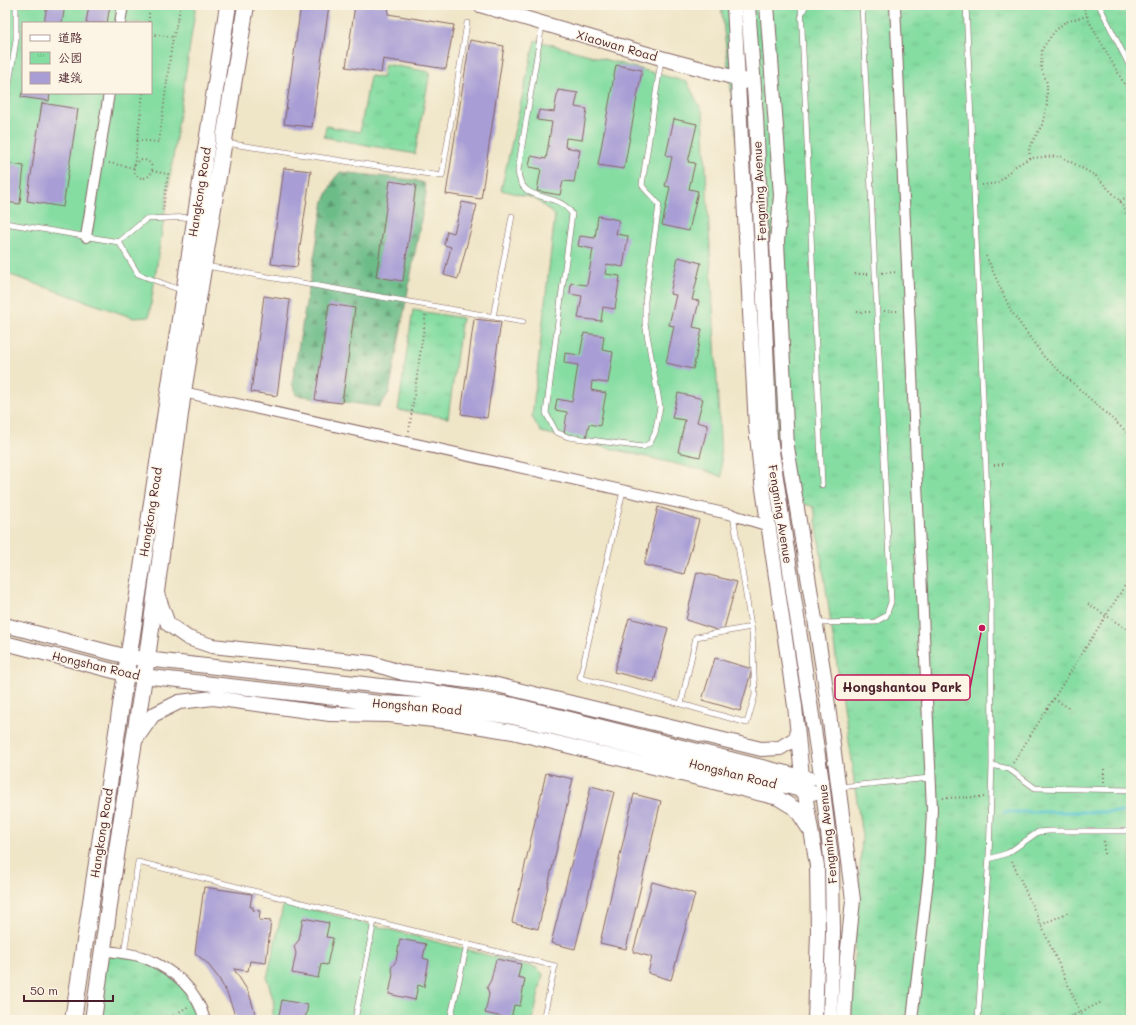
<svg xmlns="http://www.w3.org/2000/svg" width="1136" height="1025" viewBox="0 0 1136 1025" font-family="Mali,'LXGW WenKai TC',sans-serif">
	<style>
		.green { fill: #85dda2; stroke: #687e66; fill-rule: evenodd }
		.forest { fill: url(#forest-firs); stroke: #5b6e5a }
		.park { fill: url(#park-tufts); stroke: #687e66 }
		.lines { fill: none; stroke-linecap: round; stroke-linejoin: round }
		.stream { stroke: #59c6ce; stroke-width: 3.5 }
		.building { fill: #a89ed5 }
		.lane-casing { stroke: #846462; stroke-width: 6 }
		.street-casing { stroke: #846462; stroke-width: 12 }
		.secondary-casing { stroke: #846462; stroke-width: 16 }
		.primary-casing { stroke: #846462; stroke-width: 18 }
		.path { stroke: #846462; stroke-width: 2; stroke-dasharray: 1 3; stroke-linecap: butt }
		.lane { stroke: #fff; stroke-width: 5 }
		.street { stroke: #fff; stroke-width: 10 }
		.secondary { stroke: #fff; stroke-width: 14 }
		.primary { stroke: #fff; stroke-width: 16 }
		.labels { text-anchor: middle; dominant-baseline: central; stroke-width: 3; stroke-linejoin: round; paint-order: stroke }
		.street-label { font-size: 12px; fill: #4a1f2b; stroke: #fcf5e5 }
		.leader { fill: none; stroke: #c2185b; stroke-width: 1.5 }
		.callout-dot { fill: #c2185b; stroke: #fcf5e5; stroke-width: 1.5 }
		.callout { fill: #fcf5e5; stroke: #c2185b; stroke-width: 1.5 }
		.callout-label { font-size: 13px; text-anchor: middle; font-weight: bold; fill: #4a1f2b }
	</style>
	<defs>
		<pattern id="forest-firs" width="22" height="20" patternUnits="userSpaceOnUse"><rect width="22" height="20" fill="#6cbc88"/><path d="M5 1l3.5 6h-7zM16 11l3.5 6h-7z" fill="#5b986f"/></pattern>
		<pattern id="park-tufts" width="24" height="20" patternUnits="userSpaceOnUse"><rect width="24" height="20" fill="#85dda2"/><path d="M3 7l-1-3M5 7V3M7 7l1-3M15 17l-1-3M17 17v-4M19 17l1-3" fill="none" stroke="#74bd8c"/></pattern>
	</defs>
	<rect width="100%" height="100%" fill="#fcf5e5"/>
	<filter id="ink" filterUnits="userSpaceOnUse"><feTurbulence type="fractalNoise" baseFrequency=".025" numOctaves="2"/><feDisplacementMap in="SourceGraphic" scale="8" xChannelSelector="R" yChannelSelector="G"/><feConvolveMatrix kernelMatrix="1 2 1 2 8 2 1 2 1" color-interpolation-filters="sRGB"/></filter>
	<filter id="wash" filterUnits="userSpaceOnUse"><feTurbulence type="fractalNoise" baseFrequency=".012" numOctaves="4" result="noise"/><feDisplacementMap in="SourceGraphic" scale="16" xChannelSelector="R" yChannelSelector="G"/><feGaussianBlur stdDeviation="0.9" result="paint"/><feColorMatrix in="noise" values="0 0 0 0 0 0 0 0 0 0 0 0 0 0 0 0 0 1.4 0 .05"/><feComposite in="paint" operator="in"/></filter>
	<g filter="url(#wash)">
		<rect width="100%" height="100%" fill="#efe5c7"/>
		<!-- green -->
		<path class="green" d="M 5,5 L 196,5 L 149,317 L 134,318 L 5,273 ZM 23,23 L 151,23 L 151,93 L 23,93 Z
			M 535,40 L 687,82 L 703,113 L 722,477 L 710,472 L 541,432 L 532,417 L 555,215 L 534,198 L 501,190 Z
			M 284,902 L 537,968 L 543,974 L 533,1020 L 272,1020 L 274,1003 L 267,978 Z"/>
		<!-- forest -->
		<path class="forest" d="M 340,172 L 414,180 L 424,183 L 426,193 L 389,393 L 379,407 L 296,395 L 292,383 L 324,201 L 334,179 Z"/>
		<!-- park -->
		<path class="park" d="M 721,5 L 1131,5 L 1131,1020 L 850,1020 L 862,836 L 814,507 L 779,496 Z
			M 385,64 L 430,72 L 415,154 L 324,137 L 326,126 L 360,132 L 370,76 L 382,78 Z
			M 413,310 L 462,318 L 448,418 L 398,410 Z
			M 103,950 L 144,957 L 184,981 L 205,1020 L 93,1020 Z"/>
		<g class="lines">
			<!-- stream -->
			<path class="stream" d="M 1004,812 L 1131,812"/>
		</g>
		<g id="blocks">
			<!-- building -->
			<path class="building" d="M 47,5 L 65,5 L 62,23 L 44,23 Z
				M 89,5 L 110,5 L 107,23 L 86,23 Z
				M 301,5 L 329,5 L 312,127 L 284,124 Z
				M 355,5 L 389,5 L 388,14 L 454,25 L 446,69 L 383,59 L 381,73 L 346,67 Z
				M 470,40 L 504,46 L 481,199 L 446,194 Z
				M 616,65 L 642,70 L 624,169 L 598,165 Z
				M 558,90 L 578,93 L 575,107 L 587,109 L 582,140 L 566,138 L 565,147 L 580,150 L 574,182 L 563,181 L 560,195 L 537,191 L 541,169 L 529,167 L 531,156 L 546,159 L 552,122 L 537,120 L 539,110 L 554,112 Z
				M 22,93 L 50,93 L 49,101 L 21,97 Z
				M 42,103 L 78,109 L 63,207 L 27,201 Z
				M 674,119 L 697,124 L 688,162 L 695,163 L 689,189 L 698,191 L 689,231 L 662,225 L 670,187 L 665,186 L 672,157 L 666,155 Z
				M 5,163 L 24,166 L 20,204 L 5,202 Z
				M 284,168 L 311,171 L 297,267 L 271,264 Z
				M 390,181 L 416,185 L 403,281 L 376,277 Z
				M 462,202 L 477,205 L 458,279 L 444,275 L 451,247 L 444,245 L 447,231 L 454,233 Z
				M 598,216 L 619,220 L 616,234 L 628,236 L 623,267 L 607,264 L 605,274 L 620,276 L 615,309 L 603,307 L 601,321 L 578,318 L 582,296 L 570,294 L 571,283 L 587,285 L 593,249 L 578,246 L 580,236 L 595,238 Z
				M 678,257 L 701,263 L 692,300 L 699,301 L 693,327 L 702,329 L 693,369 L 666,363 L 674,326 L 669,325 L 676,295 L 670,294 Z
				M 264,296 L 290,300 L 277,396 L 251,392 Z
				M 329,304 L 355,308 L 342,403 L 315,400 Z
				M 474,319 L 501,322 L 487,418 L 461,414 Z
				M 584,333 L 604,336 L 602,350 L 613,352 L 608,383 L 592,381 L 591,390 L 606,393 L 600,426 L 589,424 L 586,438 L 564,434 L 567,412 L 555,410 L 557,399 L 572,402 L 578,365 L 564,363 L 565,353 L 580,355 Z
				M 678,393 L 703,399 L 697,422 L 708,425 L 700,457 L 678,452 L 685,420 L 672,418 Z
				M 658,507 L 699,520 L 684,574 L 644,565 Z
				M 697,572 L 737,582 L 723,632 L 686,620 Z
				M 629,618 L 668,628 L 654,682 L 614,672 Z
				M 715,658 L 752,669 L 740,711 L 702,700 Z
				M 546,773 L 573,779 L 538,929 L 512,922 Z
				M 591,786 L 614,792 L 575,949 L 551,943 Z
				M 634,794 L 661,801 L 626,949 L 600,943 Z
				M 652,882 L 695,894 L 671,980 L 648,973 L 652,957 L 633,952 Z
				M 204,887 L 252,894 L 250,907 L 253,907 L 253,910 L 260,911 L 259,920 L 271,921 L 266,963 L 250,961 L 248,971 L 234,969 L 249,993 L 257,1020 L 237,1020 L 227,993 L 218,977 L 207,963 L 195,953 Z
				M 303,918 L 329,923 L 326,937 L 333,938 L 327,965 L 321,964 L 318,978 L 292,973 L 296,953 L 294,946 L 299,940 Z
				M 400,939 L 426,944 L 423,958 L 429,960 L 424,987 L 418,985 L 415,1000 L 389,994 L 393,974 L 391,968 L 396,961 Z
				M 496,959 L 521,964 L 518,977 L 525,979 L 520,1006 L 514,1005 L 511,1019 L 485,1013 L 489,994 L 487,987 L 491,980 Z
				M 282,1000 L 308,1005 L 305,1020 L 278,1020 Z"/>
		</g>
	</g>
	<g filter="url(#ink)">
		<use href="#blocks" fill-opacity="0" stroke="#846462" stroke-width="1"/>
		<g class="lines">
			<defs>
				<path id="lane" d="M 801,5 L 822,485
					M 966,5 L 991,585 L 992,765 L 989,856 L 978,1020
					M 1099,5 L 1131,69
					M 801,15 L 806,5
					M 542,25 L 518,170 C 520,206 557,189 572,214 L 546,413 L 556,432 L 568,437 L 643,447 L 650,443 L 655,433 L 660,407 L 645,323 L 645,301 L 659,205 C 654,197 647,193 642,185 L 661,60
					M 5,109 L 16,40 L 16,5
					M 226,143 L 442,176 L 467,23
					M 5,223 L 119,242
					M 206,266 L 523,322
					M 183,291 L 138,274 L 119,242 L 146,219 L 193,217
					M 493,317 L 512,216
					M 623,491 L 580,678 L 681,704
					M 733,515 L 752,632 L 755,695 L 747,723 L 681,704 L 696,637 L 751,627
					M 816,623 L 875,622 L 886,616 L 891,602 L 862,5
					M 992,765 L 1009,769 L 1035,788 L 1131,790
					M 839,787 L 930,778
					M 989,859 L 1008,853 L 1038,832 L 1049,831 L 1131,831
					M 124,954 L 138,862 L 374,921
					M 355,1020 L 374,921 L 555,966 L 543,1020
					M 450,1020 L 467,945"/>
				<path id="street" d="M 895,5 L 932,809 L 929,871 L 912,1020
					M 120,23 L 123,5
					M 86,237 L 109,93
					M 183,392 L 733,515 L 769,526
					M 103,950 C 116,953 133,953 145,958 C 175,971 196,988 205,1020"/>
				<path id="secondary" d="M 480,5 L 661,58 L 747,81
					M 734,5 L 756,427 L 762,482 L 795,706 L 802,776 L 817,866 L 818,933 L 815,1020
					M 748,5 L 756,116 L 770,438 L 822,782 L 832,866 L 833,933 L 830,1020
					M 767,5 L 781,195 L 777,242 L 787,447 L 824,675 L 853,900 L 847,958 L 844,1020
					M 156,591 L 168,624 L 188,638 L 212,646 L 371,663 L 403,673 L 493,684 L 761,749 L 780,748 L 798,737
					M 5,625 L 128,657 L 425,691 L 514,705 L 810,779
					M 5,643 L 125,674 L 380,703 L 425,705 L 513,717 L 813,793
					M 134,742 L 153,715 L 179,702 L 213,698 L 330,714 L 389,715 L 451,722 L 513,732 L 778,798 L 796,809 L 809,829"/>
				<path id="primary" d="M 73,1020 L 228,5
					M 93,1020 L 116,856 L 147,658 L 183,392 L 246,5"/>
			</defs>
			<!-- lane casing -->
			<use href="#lane" class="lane-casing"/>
			<!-- street casing -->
			<use href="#street" class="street-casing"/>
			<!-- secondary casing -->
			<use href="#secondary" class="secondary-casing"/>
			<!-- primary casing -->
			<use href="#primary" class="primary-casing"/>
			<!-- path -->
			<path class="path" d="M 149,5 L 149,23
				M 1083,5 L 1089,21 L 1131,96
				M 151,34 L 173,37
				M 137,140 L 159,142 L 172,43 L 181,5
				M 1030,158 L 1029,148 L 1042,125 L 1047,104 L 1047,83 L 1041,68 L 1042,49 L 1054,32 L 1065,22 L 1087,16
				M134 169a9 9 0 1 1 18 0a9 9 0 1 1-18 0Z
				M 109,163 L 134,168 L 143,93
				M 152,171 L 168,174 L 163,210
				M 982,185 L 998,183 L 1014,167 L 1030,158 L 1060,156 L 1096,176 L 1120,201 L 1131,222
				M 1120,201 L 1131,194
				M 986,256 L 1011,311 L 1044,357 L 1131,436
				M 882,273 L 898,272
				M 855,274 L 868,274
				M 884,311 L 900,311
				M 857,312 L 870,312
				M 409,431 L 426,313
				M 994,465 L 1006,464
				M 1088,604 L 1127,629
				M 1054,699 L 1069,708
				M 1013,763 L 1131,576
				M 1104,782 L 1104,769
				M 943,798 L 984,797
				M 1104,854 L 1104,839
				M 1012,861 L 1084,1020
				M 1041,925 L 1069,912
				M 166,1020 L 189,1006
				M 1063,1020 L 1102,1002"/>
			<!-- lane -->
			<use href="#lane" class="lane"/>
			<!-- street -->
			<use href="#street" class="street"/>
			<!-- secondary -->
			<use href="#secondary" class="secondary"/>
			<!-- primary -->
			<use href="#primary" class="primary"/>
		</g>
	</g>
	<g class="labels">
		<!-- street labels -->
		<g class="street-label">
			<text transform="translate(617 45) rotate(16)">Xiaowan Road</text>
			<text transform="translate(759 191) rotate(-93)">Fengming Avenue</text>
			<text transform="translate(199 192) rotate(-81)">Hangkong Road</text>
			<text transform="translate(150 512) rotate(-81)">Hangkong Road</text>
			<text transform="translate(781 514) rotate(81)">Fengming Avenue</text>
			<text transform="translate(96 665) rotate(13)">Hongshan Road</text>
			<text transform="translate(417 706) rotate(5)">Hongshan Road</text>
			<text transform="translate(733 773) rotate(14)">Hongshan Road</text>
			<text transform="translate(101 833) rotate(-81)">Hangkong Road</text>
			<text transform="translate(827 834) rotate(-96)">Fengming Avenue</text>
		</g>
	</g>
	<!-- callouts -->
	<path class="leader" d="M982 628L970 688"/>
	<circle class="callout-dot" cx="982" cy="628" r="4"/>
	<rect class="callout" x="835" y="675" width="135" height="25" rx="4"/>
	<g class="callout-label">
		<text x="902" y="692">Hongshantou Park</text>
	</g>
	<!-- margin -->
	<rect width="1136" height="1025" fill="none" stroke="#fcf5e5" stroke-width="20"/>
	<!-- legend -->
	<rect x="22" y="22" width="130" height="72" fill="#fcf5e5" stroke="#b59f9b"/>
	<rect x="30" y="35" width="20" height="6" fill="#ffffff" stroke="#b59f9b"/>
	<text x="58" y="42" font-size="12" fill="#4a1f2b">道路</text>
	<rect x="30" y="52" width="20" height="12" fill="url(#park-tufts)" stroke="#b59f9b"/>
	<text x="58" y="62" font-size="12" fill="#4a1f2b">公园</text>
	<rect x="30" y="72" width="20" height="12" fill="#a89ed5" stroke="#b59f9b"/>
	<text x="58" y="82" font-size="12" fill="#4a1f2b">建筑</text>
	<!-- scale -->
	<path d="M24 995v6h89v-6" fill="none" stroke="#4a1f2b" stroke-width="2"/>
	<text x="30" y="995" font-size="12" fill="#4a1f2b" stroke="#fcf5e5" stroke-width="3" paint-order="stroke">50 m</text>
</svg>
